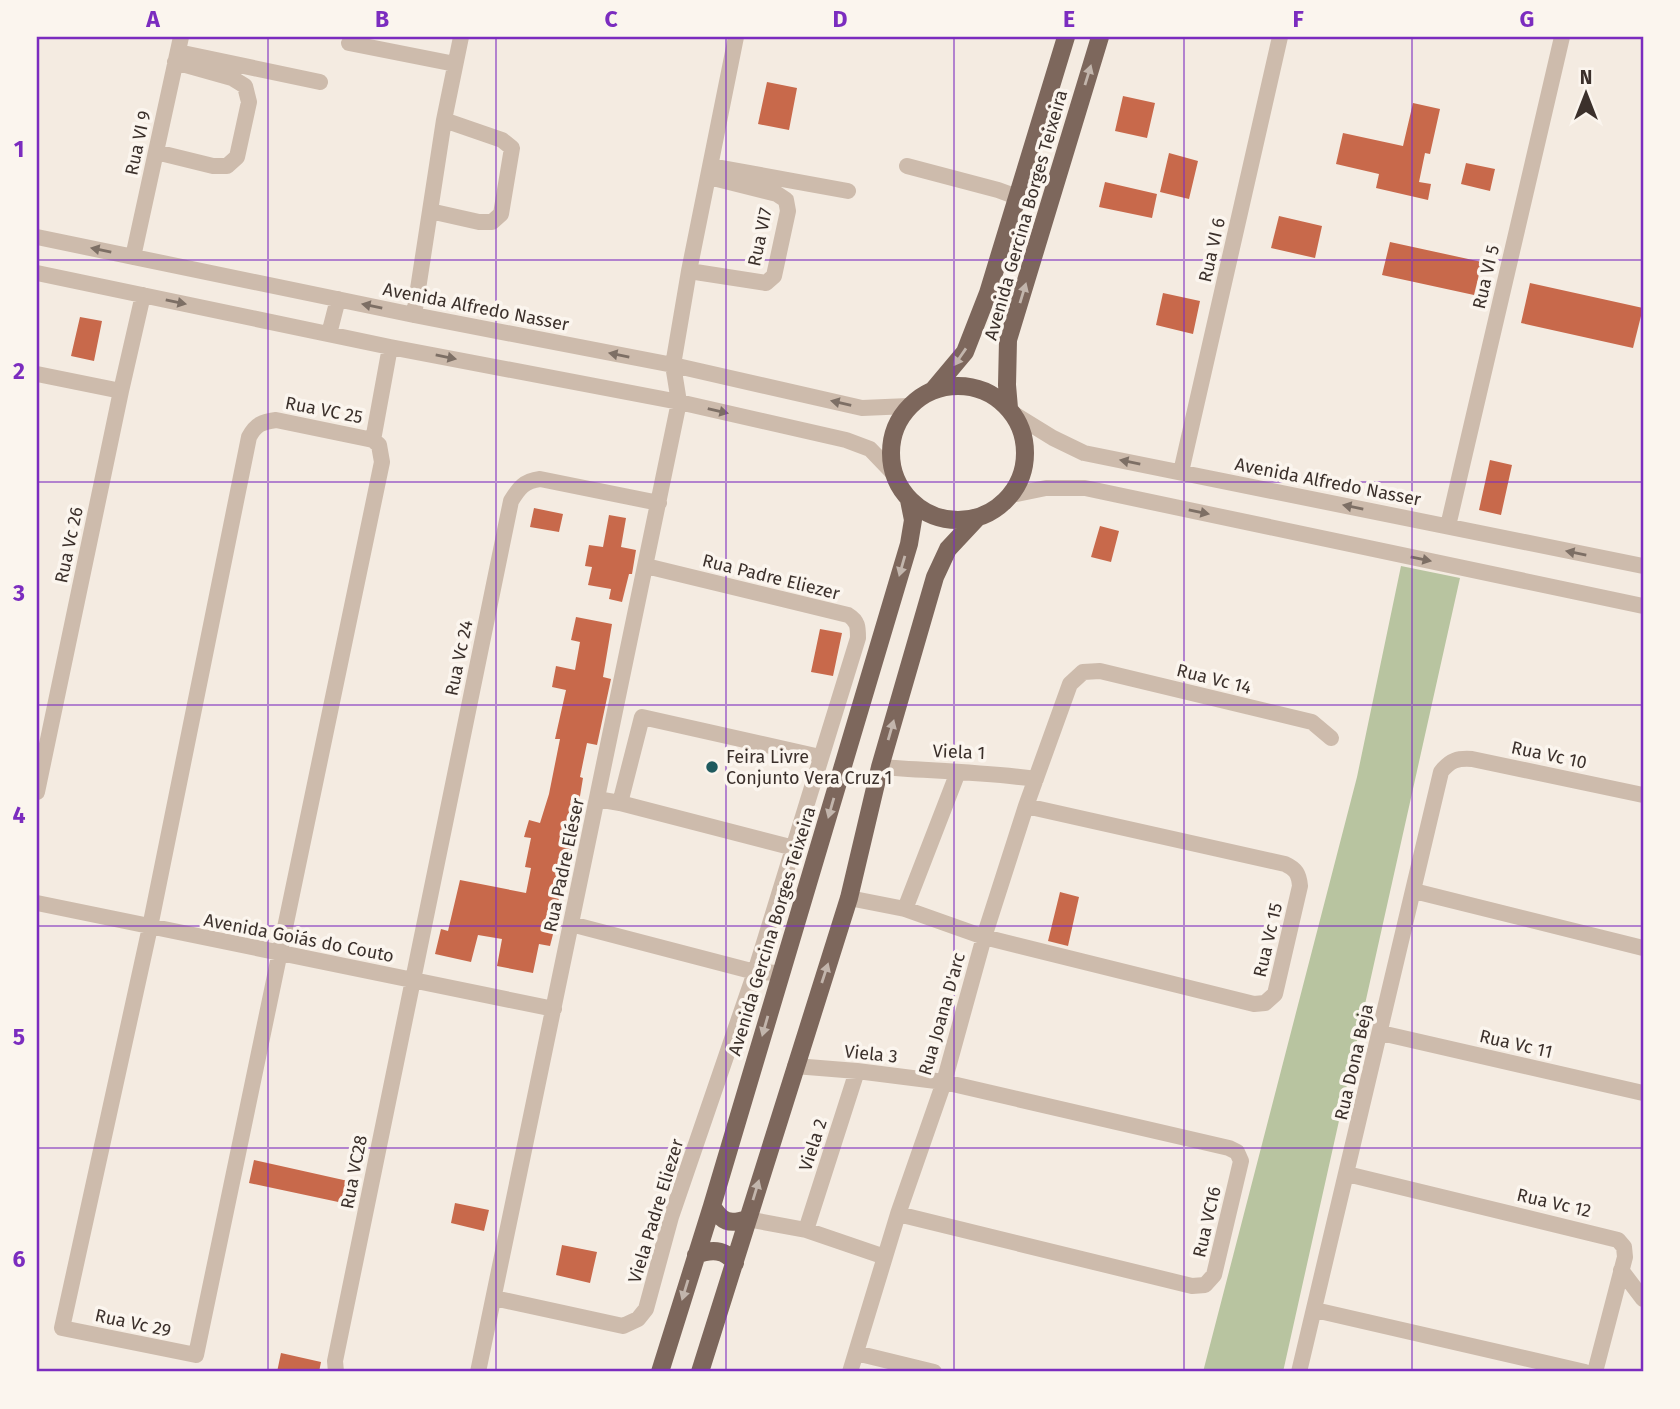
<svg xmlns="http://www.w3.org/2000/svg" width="1680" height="1409" viewBox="0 0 1680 1409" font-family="'Fira Sans',sans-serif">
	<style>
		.green { fill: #b8c4a0 }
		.building { fill: #c8694b }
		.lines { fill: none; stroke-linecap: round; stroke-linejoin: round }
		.minor { stroke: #cdbbac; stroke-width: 16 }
		.major { stroke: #7d675c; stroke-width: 18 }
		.oneway { fill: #c2b5ac }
		.oneway2 { fill: #7d6f65 }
		.grid { fill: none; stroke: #7b2cbf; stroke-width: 2; stroke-opacity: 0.55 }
		.poi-dot { fill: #1f5a5e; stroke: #fbf5ee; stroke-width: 2.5 }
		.labels { text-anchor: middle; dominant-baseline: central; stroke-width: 7; stroke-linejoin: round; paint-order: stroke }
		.street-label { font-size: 18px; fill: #3b302b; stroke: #fbf5ee }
		.poi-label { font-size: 18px; fill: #3b302b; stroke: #fbf5ee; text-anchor: start }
		.neatline { fill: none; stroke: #7b2cbf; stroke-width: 2.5 }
		.grid-label { font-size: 23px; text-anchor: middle; font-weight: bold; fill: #7b2cbf }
	</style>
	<rect width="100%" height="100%" fill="#f4ebe1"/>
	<!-- green -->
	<path class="green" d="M 1401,566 L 1460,578 L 1283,1372 L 1203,1372 L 1357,777 Z"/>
	<!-- building -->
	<path class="building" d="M 767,82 L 797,88 L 789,130 L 758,124 Z
		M 1123,96 L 1155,103 L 1147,138 L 1115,131 Z
		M 1413,103 L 1440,109 L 1430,154 L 1425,153 L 1419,182 L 1431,184 L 1428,200 L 1376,188 L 1379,174 L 1336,164 L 1343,133 L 1403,146 Z
		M 1169,153 L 1198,161 L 1189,199 L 1160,192 Z
		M 1466,163 L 1495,169 L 1490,191 L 1461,184 Z
		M 1105,182 L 1157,194 L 1152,218 L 1099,207 Z
		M 1279,216 L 1322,226 L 1315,258 L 1271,248 Z
		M 1390,242 L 1482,262 L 1474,295 L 1382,275 Z
		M 1530,283 L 1643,308 L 1633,348 L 1521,323 Z
		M 1163,293 L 1200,301 L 1193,334 L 1156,325 Z
		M 80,317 L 102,321 L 94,361 L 71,356 Z
		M 1490,460 L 1512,465 L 1501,515 L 1479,510 Z
		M 534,508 L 563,514 L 559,532 L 530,527 Z
		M 609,515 L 626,518 L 621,547 L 636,550 L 632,574 L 629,574 L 622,602 L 609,599 L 611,589 L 588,585 L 592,567 L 585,566 L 589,545 L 603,547 Z
		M 1100,526 L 1119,531 L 1111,562 L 1091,557 Z
		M 576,617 L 612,624 L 603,677 L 611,679 L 597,745 L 587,743 L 580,777 L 583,778 L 579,802 L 572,830 L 579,832 L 574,849 L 571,848 L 565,875 L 563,874 L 558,903 L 561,903 L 550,946 L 539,944 L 533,973 L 497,966 L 502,939 L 478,935 L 471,962 L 435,954 L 441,929 L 448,931 L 460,880 L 526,893 L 531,868 L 525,867 L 531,838 L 524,837 L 529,820 L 540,823 L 549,794 L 560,739 L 555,739 L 566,690 L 552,687 L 556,666 L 575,670 L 580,642 L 571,640 Z
		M 820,629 L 842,633 L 833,676 L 811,672 Z
		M 1060,892 L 1079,897 L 1068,946 L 1048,941 Z
		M 254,1160 L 348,1181 L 343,1203 L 249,1183 Z
		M 455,1203 L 489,1210 L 484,1231 L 451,1223 Z
		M 562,1245 L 597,1252 L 590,1283 L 556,1275 Z
		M 281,1353 L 321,1362 L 319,1372 L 277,1372 Z"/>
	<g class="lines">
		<!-- minor -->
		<path class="minor" d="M 349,43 L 455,64
			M 178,52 L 320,82
			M 156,152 L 213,166 L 227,166 L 237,157 L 249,102 L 245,86 L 232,78 L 175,62
			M 711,166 L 848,191
			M 907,166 L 998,190 L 1017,197
			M 430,211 L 479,222 L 492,222 L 501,214 L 512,148 L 502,140 L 444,120
			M 37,237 L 414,315 L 673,365 L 862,408 L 909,406
			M 133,257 L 181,37
			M 689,271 L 766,283 L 774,276 L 788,211 L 786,200 L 777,194 L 709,177
			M 37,273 L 390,347 L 679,402 L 846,440 L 870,449 L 893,473
			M 414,315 L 444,120 L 461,37
			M 329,334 L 338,299
			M 37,374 L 121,391
			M 1014,414 L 1053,438 L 1084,453 L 1643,566
			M 276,420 L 373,440 L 379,445 L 382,462 L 196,1355 L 62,1328 L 150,927 L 249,437 C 256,424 262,422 276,420 Z
			M 373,440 L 390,347
			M 1181,472 L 1280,37
			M 1011,495 L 1046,488 L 1085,488 L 1643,606
			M 1448,526 L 1562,37
			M 880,767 C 932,771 984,772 1036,779
			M 37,792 L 121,391 L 143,295
			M 597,799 L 620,803 L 642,717 L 820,757
			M 620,803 L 794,848
			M 1414,891 L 1643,948
			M 849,898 L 905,909 L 984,937 L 1254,1004 L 1265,1003 L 1275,994 L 1300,886 C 1299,874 1296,869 1285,864 L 1026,806
			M 37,903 L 554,1009
			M 905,909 L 958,772
			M 571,924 L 755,972 L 781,973
			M 1381,1033 L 1643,1093
			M 795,1066 L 857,1071 L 944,1082 L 1229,1148 L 1237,1152 L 1241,1161 L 1214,1275 L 1205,1285 L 1192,1286 L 898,1214
			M 1347,1174 L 1618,1240 L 1624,1247 L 1625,1257 L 1595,1372
			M 747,1219 L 806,1230 L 885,1257
			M 806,1230 L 857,1071
			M 1621,1270 L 1643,1299
			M 494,1298 L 623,1326 L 638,1319 L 646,1309 L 671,1217 L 755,972 L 858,638 C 858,627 858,621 848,615 L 646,566
			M 1315,1310 L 1585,1372
			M 856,1353 L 934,1372
			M 336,1372 L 335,1361 L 511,501 C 519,488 524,481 540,479 L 659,503
			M 478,1372 L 679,402 L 673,365 L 689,271 L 736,37
			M 850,1372 L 898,1214 L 944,1082 L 984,937 L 1026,806 L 1070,684 L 1083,672 L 1100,671 L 1312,722 L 1331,738
			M 1299,1372 L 1441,772 C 1450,760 1458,758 1472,759 L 1643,795"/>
		<!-- major -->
		<path class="major" d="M891 453a67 67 0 1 1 134 0a67 67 0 1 1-134 0Z
			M 934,389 L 965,352 L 988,293 L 1066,37
			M 1009,408 L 1007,385 L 1008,340 L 1100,37
			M 712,1206 C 722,1222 729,1225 747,1219
			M 696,1255 C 711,1249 725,1249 735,1263
			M 660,1372 L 712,1206 L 909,544 L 913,520 L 909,500
			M 700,1372 L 849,898 L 880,767 L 935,577 L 948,549 L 977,518"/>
	</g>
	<!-- one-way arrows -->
	<defs><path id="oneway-solid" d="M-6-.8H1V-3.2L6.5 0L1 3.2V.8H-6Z" transform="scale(1.75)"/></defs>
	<g class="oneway">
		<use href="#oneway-solid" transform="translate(1088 75) rotate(-73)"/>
		<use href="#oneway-solid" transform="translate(1023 293) rotate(-73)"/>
		<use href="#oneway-solid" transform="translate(960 357) rotate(125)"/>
		<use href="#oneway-solid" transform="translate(902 566) rotate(106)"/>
		<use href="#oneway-solid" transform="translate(891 730) rotate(-74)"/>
		<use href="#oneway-solid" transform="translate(831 808) rotate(106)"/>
		<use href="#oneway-solid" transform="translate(825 973) rotate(-72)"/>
		<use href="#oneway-solid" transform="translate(765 1026) rotate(106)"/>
		<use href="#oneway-solid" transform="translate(756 1190) rotate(-73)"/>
		<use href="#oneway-solid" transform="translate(685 1290) rotate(107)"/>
	</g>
	<g class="oneway2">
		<use href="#oneway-solid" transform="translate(101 250) rotate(-168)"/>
		<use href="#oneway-solid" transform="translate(176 302) rotate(12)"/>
		<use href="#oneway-solid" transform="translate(372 306) rotate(-168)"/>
		<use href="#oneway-solid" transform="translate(619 355) rotate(-169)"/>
		<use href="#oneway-solid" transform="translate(446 357) rotate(11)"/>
		<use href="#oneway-solid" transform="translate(841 403) rotate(-167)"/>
		<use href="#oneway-solid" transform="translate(718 411) rotate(13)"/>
		<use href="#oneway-solid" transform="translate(1130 462) rotate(-169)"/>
		<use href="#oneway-solid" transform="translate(1353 507) rotate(-169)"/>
		<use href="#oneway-solid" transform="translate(1199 512) rotate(12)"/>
		<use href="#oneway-solid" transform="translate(1576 553) rotate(-169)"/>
		<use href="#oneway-solid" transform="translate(1421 559) rotate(12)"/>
	</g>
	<!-- grid -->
	<path class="grid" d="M 268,37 L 268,1372M 496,37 L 496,1372M 726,37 L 726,1372M 954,37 L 954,1372M 1184,37 L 1184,1372M 1412,37 L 1412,1372M 37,260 L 1643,260M 37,482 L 1643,482M 37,705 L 1643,705M 37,926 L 1643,926M 37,1148 L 1643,1148"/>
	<!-- markers -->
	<circle class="poi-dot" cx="712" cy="767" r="7"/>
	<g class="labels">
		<!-- street labels -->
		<g class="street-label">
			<text transform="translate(138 143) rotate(-78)">Rua VI 9</text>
			<text transform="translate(1026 215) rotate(-74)">Avenida Gercina Borges Teixeira</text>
			<text transform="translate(760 237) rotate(-78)">Rua VI7</text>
			<text transform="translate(1212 250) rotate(-77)">Rua VI 6</text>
			<text transform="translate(1486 277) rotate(-77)">Rua VI 5</text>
			<text transform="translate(476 307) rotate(11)">Avenida Alfredo Nasser</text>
			<text transform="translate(324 410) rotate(11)">Rua VC 25</text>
			<text transform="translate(1328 482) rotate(11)">Avenida Alfredo Nasser</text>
			<text transform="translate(69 545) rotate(-78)">Rua Vc 26</text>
			<text transform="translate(771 577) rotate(14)">Rua Padre Eliezer</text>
			<text transform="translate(459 658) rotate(-78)">Rua Vc 24</text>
			<text transform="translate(1214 679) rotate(14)">Rua Vc 14</text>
			<text transform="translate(959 752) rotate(2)">Viela 1</text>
			<text transform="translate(1549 755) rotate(12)">Rua Vc 10</text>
			<text transform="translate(564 865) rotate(-78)">Rua Padre Eléser</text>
			<text transform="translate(772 931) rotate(-73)">Avenida Gercina Borges Teixeira</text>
			<text transform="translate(299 938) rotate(11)">Avenida Goiás do Couto</text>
			<text transform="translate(1268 940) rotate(-77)">Rua Vc 15</text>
			<text transform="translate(942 1014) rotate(-74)">Rua Joana D'arc</text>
			<text transform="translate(1516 1044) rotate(13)">Rua Vc 11</text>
			<text transform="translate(871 1054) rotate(6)">Viela 3</text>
			<text transform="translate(1354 1062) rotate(-77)">Rua Dona Beja</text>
			<text transform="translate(813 1145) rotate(-72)">Viela 2</text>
			<text transform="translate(354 1172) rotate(-79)">Rua VC28</text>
			<text transform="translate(1554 1203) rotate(13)">Rua Vc 12</text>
			<text transform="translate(656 1211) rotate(-73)">Viela Padre Eliezer</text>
			<text transform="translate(1207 1222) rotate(-77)">Rua VC16</text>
			<text transform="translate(133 1323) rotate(12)">Rua Vc 29</text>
		</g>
		<!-- poi labels -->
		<g class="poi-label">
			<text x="726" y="757">Feira Livre<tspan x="726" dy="21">Conjunto Vera Cruz 1</tspan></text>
		</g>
	</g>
	<!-- border -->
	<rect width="1680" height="1409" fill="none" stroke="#fbf5ee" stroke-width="77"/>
	<!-- north arrow -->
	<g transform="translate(1586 94)" stroke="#fbf5ee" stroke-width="5" paint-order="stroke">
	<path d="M0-5L12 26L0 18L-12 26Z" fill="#3b302b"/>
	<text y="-10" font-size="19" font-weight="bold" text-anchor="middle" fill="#3b302b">N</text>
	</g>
	<rect x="38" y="38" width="1604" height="1332" class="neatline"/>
	<g class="grid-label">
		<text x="153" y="27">A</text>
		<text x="382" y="27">B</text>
		<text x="611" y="27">C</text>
		<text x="840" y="27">D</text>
		<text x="1069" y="27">E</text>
		<text x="1298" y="27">F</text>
		<text x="1527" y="27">G</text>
		<text x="19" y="157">1</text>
		<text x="19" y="379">2</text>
		<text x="19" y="601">3</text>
		<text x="19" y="823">4</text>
		<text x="19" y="1045">5</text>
		<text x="19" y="1267">6</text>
	</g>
</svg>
